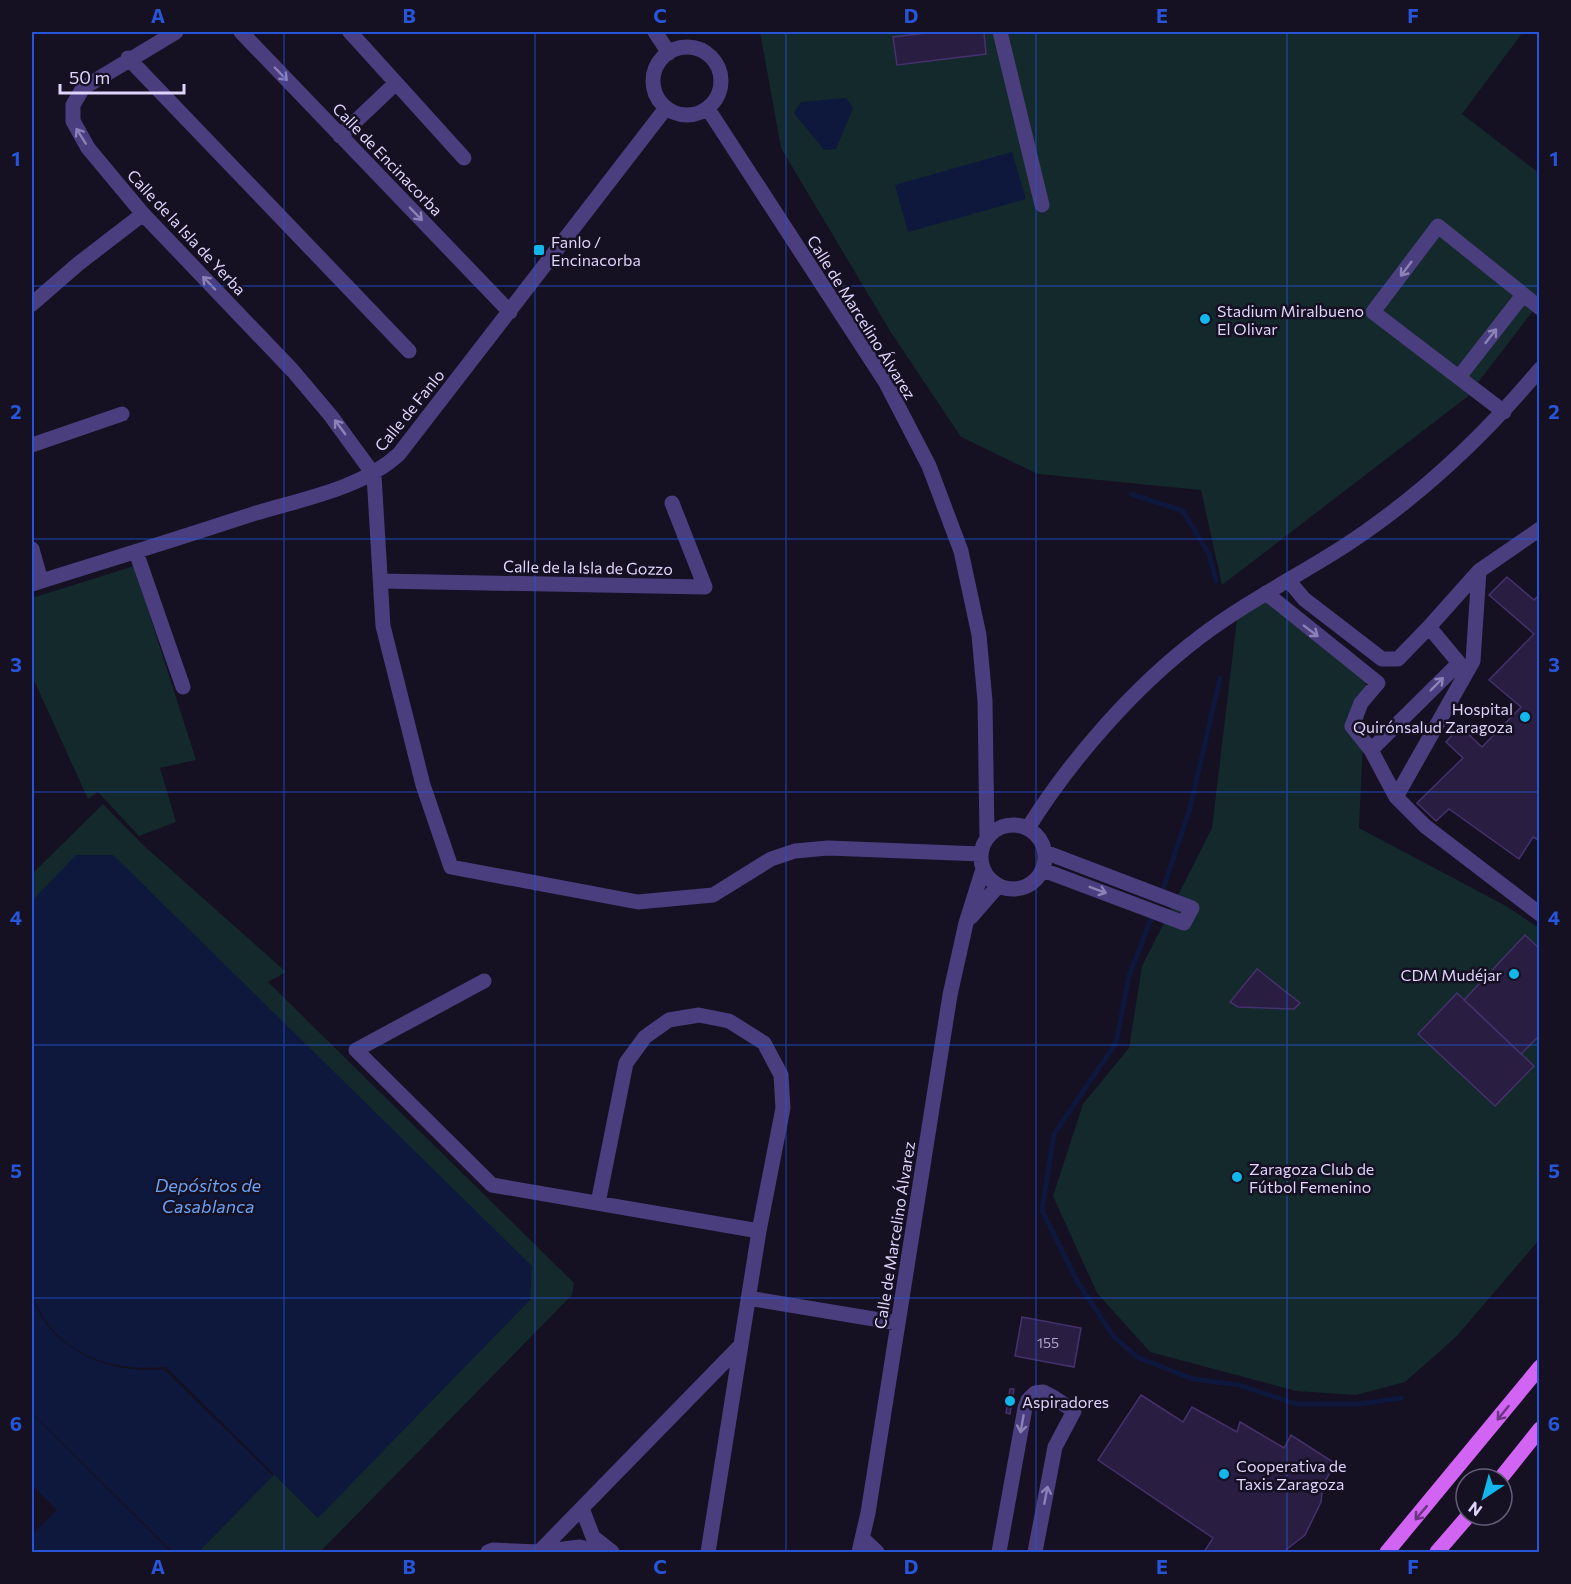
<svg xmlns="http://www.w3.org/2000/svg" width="1571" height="1584" viewBox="0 0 1571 1584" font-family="Commissioner,sans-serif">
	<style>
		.green { fill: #13292c }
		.water { fill: #0e183d }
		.pier { fill: #151022 }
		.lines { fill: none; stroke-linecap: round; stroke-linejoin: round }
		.stream { stroke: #0e183d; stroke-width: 5 }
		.building { fill: #2a1d42; stroke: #45316c; stroke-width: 1.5 }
		.minor { stroke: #4a3e7e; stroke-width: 15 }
		.major { stroke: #d164f3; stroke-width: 15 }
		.oneway { stroke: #8d82b7 }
		.oneway2 { stroke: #6a3680 }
		.grid { fill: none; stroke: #2755da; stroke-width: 1.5; stroke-opacity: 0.55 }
		.poi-dot { fill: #12b6ea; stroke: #151022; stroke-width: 2 }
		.labels { text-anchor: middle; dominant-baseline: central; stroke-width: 5; stroke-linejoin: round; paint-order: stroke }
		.number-label { font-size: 14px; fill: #b1a6ce }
		.street-label { font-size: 16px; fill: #ded4fc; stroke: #151022 }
		.poi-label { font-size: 16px; fill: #ded4fc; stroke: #151022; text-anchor: start }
		.water-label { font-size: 18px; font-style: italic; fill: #6aa1f3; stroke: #151022 }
		.neatline { fill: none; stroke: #2755da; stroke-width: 2 }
		.grid-label { font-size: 20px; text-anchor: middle; font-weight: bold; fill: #2755da }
	</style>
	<rect width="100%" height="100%" fill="#151022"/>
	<!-- green -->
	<path class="green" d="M 760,32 L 1523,32 L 1462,114 L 1539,173 L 1539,303 L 1467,397 L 1222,585 L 1201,490 L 1038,474 L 961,437 L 890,331 L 781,148 Z
		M 134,566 L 196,760 L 160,768 L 176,822 L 139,836 L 98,792 L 88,799 L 32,676 L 32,598 Z
		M 1260,590 L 1366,675 L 1359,828 L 1506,906 L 1539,928 L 1539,1240 L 1456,1337 L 1405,1382 L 1356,1395 L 1296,1391 L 1150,1352 L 1097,1293 L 1053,1196 L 1083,1104 L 1129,1048 L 1142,966 L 1212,828 L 1239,602 Z
		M 103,804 L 142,844 L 286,972 L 268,982 L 574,1283 L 572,1295 L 320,1552 L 198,1552 L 274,1474 L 318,1518 L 32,901 L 32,874 Z"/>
	<!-- water -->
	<path class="water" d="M 846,98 L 853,108 L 836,149 L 824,150 L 794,113 L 801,102 Z
		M 1012,152 L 1026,199 L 908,232 L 895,185 Z
		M 76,855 L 113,855 L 532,1266 L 530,1300 L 318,1518 L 166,1367 C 107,1372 54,1353 32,1294 L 32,901 Z
		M 32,1298 C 53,1352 110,1375 164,1369 L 273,1476 L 198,1552 L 173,1552 L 32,1413 Z
		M 32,1414 L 171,1552 L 32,1552 Z"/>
	<!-- pier -->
	<path class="pier" d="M 35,1488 L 57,1510 L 32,1535 L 32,1492 Z"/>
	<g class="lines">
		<!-- stream -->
		<path class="stream" d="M 1131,494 L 1183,511 L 1209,554 L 1216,581
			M 1163,889 L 1190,808 L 1220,678
			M 1153,914 L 1129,976 L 1116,1043 L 1054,1134 L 1042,1210 L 1077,1281 L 1114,1337 L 1137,1357 L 1193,1379 L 1239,1385 L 1296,1404 L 1360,1404 L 1401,1398"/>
	</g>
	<!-- building -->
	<path class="building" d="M 934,32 L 984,32 L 986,54 L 897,65 L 893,37 Z
		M 1507,577 L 1534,600 L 1540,594 L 1540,841 L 1533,837 L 1519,859 L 1449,809 L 1436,821 L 1417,803 L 1463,758 L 1446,742 L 1460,726 L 1482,747 L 1521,707 L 1489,680 L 1534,634 L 1489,595 Z
		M 1525,935 L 1540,949 L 1540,1035 L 1521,1054 L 1464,1000 Z
		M 1257,969 L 1300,1003 L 1294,1009 L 1238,1007 L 1230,1002 Z
		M 1457,993 L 1534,1066 L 1495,1106 L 1418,1034 Z
		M 1022,1317 L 1081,1328 L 1074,1367 L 1015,1356 Z
		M 1010,1389 L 1014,1389 L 1010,1414 L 1006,1413 Z
		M 1141,1395 L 1183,1422 L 1192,1407 L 1237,1432 L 1240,1422 L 1284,1448 L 1291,1435 L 1336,1464 L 1323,1484 L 1321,1502 L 1305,1535 L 1283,1552 L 1204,1552 L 1213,1538 L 1098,1460 Z"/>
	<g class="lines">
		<!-- minor -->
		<path class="minor" d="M 176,32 L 83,88 L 73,105 L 73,121 L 88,148 L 143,214 L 293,371 L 331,416 L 374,475 L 383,626 L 423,785 L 451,867 L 638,902 L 713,895 L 771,859 L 795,851 L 828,848 L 981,854
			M 241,32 L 510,312
			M 350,32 L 464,158
			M 655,32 L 669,53
			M 1000,32 L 1042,205
			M653 81a34 34 0 1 1 68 0a34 34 0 1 1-68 0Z
			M 128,58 L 409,351
			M 708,109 L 886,383 L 929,466 L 961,551 L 979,635 L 985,701 L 987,837
			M 340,136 L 396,83
			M 32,304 L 78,264 L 143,214
			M 1459,377 L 1523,295
			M 1504,412 L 1373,312 L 1438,226 L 1540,308
			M 32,445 L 122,414
			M 1540,529 L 1479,571 L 1473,661 L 1396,797 L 1425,826 L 1540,914
			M 32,549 L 41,581
			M 136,552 L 183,687
			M 381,581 L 705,587 L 672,503
			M 32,584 C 106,561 180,538 253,514 C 302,499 361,489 399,454 L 666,108
			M 1266,593 L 1378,683 L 1361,703 L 1352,726 L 1371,750 L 1459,663 L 1429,627 L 1398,659 L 1382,659 L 1304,599 L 1289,581
			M 1429,627 L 1479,571
			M 1371,750 L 1396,797
			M981 857a32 32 0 1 1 64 0a32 32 0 1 1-64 0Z
			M 1028,828 C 1071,759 1135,686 1200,637 C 1246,602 1298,576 1346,545 C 1419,497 1484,436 1540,369
			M 1043,870 L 1184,923 L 1192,908 L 1045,852
			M 971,917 L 998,886
			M 484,981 L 356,1050 L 492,1185 L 759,1231
			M 598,1203 L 626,1063 L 645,1037 L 669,1020 L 699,1015 L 729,1021 L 764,1043 L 781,1075 L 783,1108 L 759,1231 L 708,1552
			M 748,1298 L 898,1323
			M 583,1511 L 593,1537 L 612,1552
			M 862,1538 L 877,1552
			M 488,1552 L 493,1550 L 539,1552 L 580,1547 L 600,1552
			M 539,1552 L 741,1345
			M 859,1552 L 868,1513 L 950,995 L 966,923 L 983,869
			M 999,1552 L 1025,1408 L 1028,1400 L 1035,1393 L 1043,1392 L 1053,1397 L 1074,1411 L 1055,1447 L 1035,1552"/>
		<!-- major -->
		<path class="major" d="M 1500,1479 L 1540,1429
			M 1387,1552 L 1540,1367
			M 1437,1552 L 1469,1515"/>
	</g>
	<!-- one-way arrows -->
	<defs><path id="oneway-shaft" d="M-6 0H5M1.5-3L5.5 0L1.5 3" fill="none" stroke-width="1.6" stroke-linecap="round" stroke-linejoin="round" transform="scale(1.5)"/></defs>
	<g class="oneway">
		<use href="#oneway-shaft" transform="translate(281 74) rotate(46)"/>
		<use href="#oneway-shaft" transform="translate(81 136) rotate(-122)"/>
		<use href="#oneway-shaft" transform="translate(416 214) rotate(46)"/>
		<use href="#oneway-shaft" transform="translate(1406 269) rotate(127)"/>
		<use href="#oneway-shaft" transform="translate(209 283) rotate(-134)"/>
		<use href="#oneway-shaft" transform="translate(1491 336) rotate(-52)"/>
		<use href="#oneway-shaft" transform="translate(340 427) rotate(-126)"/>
		<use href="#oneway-shaft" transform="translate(1311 631) rotate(37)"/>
		<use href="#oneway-shaft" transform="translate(1437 684) rotate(-45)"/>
		<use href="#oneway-shaft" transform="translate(1098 890) rotate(20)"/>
		<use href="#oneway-shaft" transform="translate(1022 1424) rotate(100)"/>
		<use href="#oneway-shaft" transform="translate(1046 1495) rotate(-79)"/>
	</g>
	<g class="oneway2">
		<use href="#oneway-shaft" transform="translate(1503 1413) rotate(129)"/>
		<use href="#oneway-shaft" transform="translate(1421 1513) rotate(130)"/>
	</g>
	<!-- grid -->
	<path class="grid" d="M 284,32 L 284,1552M 535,32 L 535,1552M 786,32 L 786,1552M 1036,32 L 1036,1552M 1287,32 L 1287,1552M 32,286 L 1540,286M 32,539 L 1540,539M 32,792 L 1540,792M 32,1045 L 1540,1045M 32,1298 L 1540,1298"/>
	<!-- markers -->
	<g class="poi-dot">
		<rect x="533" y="244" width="12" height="12" rx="3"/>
		<circle cx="1205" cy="319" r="6"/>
		<circle cx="1525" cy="717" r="6"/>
		<circle cx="1514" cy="974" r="6"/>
		<circle cx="1237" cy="1177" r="6"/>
		<circle cx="1010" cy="1401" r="6"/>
		<circle cx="1224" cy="1474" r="6"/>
	</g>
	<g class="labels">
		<!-- number labels -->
		<g class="number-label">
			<text x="1048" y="1342">155</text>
		</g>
		<!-- street labels -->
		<g class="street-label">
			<text transform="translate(388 159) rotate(46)">Calle de Encinacorba</text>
			<text transform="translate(187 232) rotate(47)">Calle de la Isla de Yerba</text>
			<text transform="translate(862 317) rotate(58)">Calle de Marcelino Álvarez</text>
			<text transform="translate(409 410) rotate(-51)">Calle de Fanlo</text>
			<text transform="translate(588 567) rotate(1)">Calle de la Isla de Gozzo</text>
			<text transform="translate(894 1235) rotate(-81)">Calle de Marcelino Álvarez</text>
		</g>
		<!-- poi labels -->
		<g class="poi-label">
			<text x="551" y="241">Fanlo /<tspan x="551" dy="18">Encinacorba</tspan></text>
			<text x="1217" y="310">Stadium Miralbueno<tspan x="1217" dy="18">El Olivar</tspan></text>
			<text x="1513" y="708" text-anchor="end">Hospital<tspan x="1513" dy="18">Quirónsalud Zaragoza</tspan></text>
			<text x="1502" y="974" text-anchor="end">CDM Mudéjar</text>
			<text x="1249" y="1168">Zaragoza Club de<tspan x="1249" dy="18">Fútbol Femenino</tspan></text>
			<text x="1022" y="1401">Aspiradores</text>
			<text x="1236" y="1465">Cooperativa de<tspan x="1236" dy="18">Taxis Zaragoza</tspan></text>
		</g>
		<!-- water labels -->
		<g class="water-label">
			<text x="208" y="1185">Depósitos de<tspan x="208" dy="21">Casablanca</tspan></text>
		</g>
	</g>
	<!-- border -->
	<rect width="1571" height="1584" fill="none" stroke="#151022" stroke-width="66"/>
	<!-- north arrow -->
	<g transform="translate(1484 1497) rotate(216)"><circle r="28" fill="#151022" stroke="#655e79" stroke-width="1.5"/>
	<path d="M0-4.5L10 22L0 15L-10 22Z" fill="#12b6ea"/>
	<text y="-9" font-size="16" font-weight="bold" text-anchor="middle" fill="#ded4fc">N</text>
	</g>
	<!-- scale -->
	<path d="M60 84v9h124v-9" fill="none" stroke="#ded4fc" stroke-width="3"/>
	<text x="69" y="84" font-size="18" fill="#ded4fc" stroke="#151022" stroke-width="4.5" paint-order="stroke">50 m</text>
	<rect x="33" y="33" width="1505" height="1518" class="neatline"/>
	<g class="grid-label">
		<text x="158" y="23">A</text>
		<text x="409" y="23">B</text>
		<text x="660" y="23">C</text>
		<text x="911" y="23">D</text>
		<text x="1162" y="23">E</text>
		<text x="1413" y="23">F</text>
		<text x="16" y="166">1</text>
		<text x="1554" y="166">1</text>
		<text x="16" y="419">2</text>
		<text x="1554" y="419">2</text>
		<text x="16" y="672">3</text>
		<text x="1554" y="672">3</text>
		<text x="16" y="925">4</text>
		<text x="1554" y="925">4</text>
		<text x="16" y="1178">5</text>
		<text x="1554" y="1178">5</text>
		<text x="16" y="1431">6</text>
		<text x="1554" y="1431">6</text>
		<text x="158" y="1574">A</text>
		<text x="409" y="1574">B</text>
		<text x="660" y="1574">C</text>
		<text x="911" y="1574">D</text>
		<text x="1162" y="1574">E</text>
		<text x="1413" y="1574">F</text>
	</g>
</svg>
